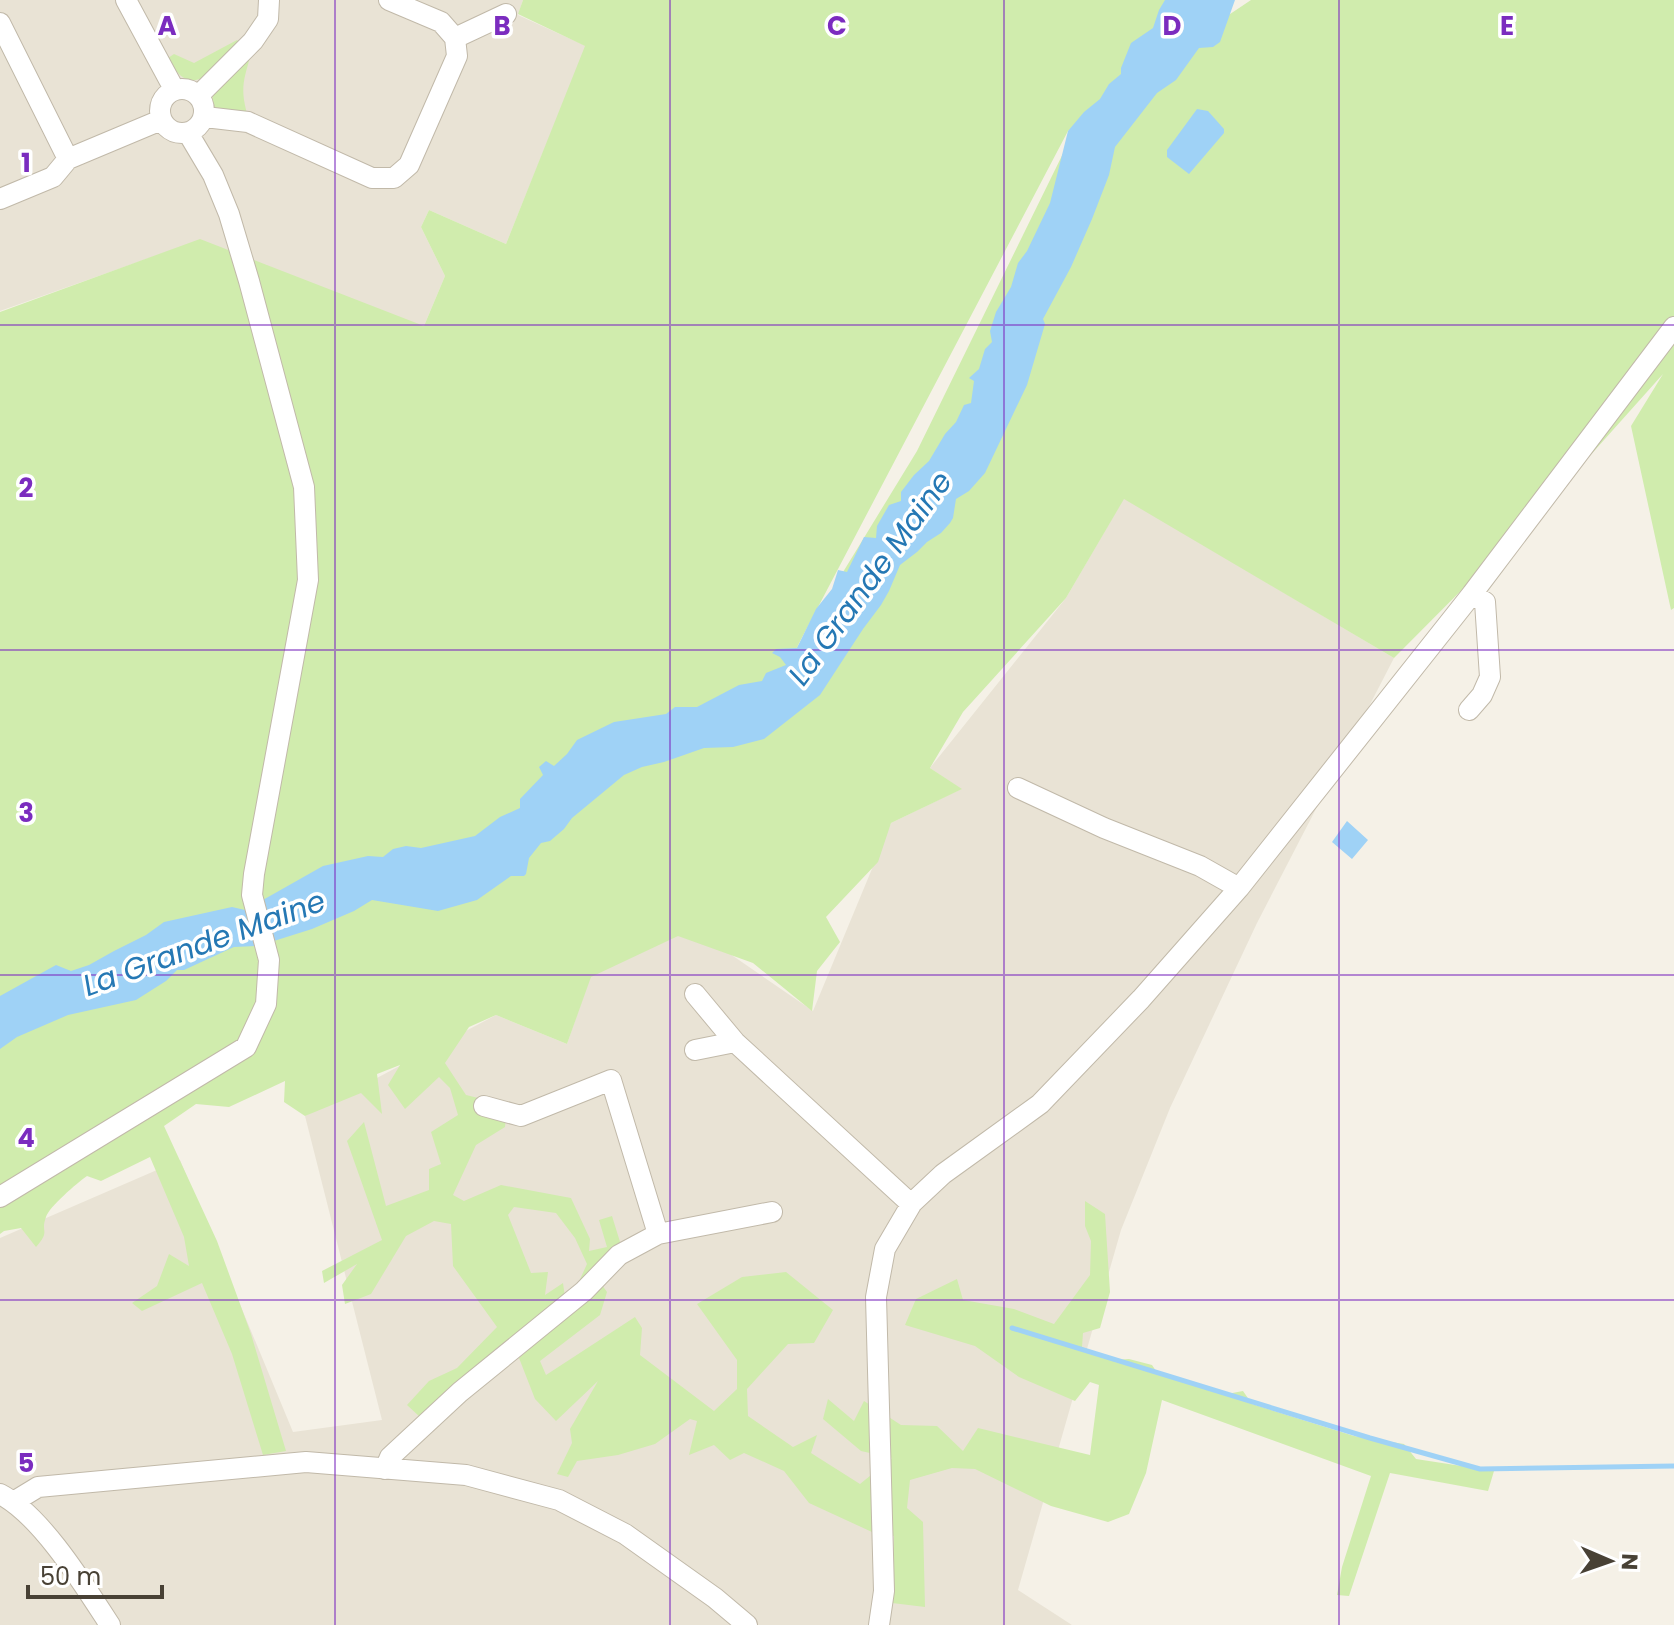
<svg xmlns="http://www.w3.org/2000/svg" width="1674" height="1625" viewBox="0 0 1674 1625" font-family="Poppins,sans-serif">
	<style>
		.residential { fill: #e9e3d5 }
		.green { fill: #d0ecad; fill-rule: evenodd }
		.water { fill: #9fd2f6 }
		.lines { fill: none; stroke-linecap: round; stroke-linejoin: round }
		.stream { stroke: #9fd2f6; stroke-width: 5 }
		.minor-casing { stroke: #c1b9a9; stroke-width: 22 }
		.minor { stroke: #fff; stroke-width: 20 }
		.grid { fill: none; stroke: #7b2cbf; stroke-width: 2; stroke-opacity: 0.55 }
		.labels { text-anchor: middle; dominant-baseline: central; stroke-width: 7; stroke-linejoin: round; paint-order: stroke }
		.water-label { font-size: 30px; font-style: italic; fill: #2578b4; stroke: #fff }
		.grid-label { font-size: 26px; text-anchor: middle; font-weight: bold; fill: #7b2cbf; stroke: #fff; stroke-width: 7; stroke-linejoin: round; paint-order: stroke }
	</style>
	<rect width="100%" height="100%" fill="#f5f1e7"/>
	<!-- residential -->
	<path class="residential" d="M 0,0 L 523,0 L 518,15 L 586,46 L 506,244 L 429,210 L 421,227 L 445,276 L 424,326 L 257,279 L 200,240 L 0,311 Z
		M 1124,498 L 1394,658 L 1257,923 L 1170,1108 L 1121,1230 L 1018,1590 L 1072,1625 L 0,1625 L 0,1238 L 180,1160 L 293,1432 L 382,1420 L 305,1116 L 496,1015 L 567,1044 L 590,977 L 688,925 L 813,1011 L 891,823 L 961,789 L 930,768 L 1066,598 Z"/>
	<!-- green -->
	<path class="green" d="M 523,0 L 1223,0 L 1124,85 L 1251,0 L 1674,0 L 1674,608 L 1671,610 L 1631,426 L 1663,374 L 1545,506 L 1394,658 L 1124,499 L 1066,598 L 963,712 L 930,768 L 962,789 L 891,823 L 878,862 L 826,917 L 840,942 L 817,971 L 812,1011 L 753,963 L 678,936 L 591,977 L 567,1044 L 496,1015 L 469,1027 L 445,1063 L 466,1095 L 507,1105 L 505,1127 L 476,1145 L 453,1195 L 464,1201 L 501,1185 L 571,1198 L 590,1239 L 589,1251 L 607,1247 L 599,1220 L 612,1216 L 621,1245 L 576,1288 L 587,1264 L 575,1238 L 556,1213 L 514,1207 L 508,1215 L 531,1273 L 548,1272 L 545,1295 L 563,1283 L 565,1297 L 421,1418 L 407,1405 L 429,1381 L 457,1368 L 497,1327 L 453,1266 L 451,1224 L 434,1221 L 406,1236 L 371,1294 L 345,1304 L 342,1285 L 357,1264 L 324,1283 L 322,1271 L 382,1240 L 347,1141 L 364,1122 L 386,1206 L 429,1190 L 429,1169 L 441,1164 L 431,1132 L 458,1115 L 450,1088 L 439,1077 L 405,1109 L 388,1085 L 400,1065 L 377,1074 L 382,1114 L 361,1093 L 305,1116 L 284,1102 L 285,1081 L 229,1107 L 196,1104 L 164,1126 L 217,1241 L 251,1334 L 286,1451 L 263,1455 L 232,1354 L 202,1283 L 142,1311 L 132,1303 L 157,1286 L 169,1254 L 189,1266 L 184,1237 L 150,1157 L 101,1181 L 87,1176 C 77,1183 49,1207 46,1217 C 40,1233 51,1230 36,1247 L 21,1228 L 4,1231 L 0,1234 L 0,312 L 200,239 L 424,326 L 445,276 L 421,227 L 429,210 L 506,244 L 585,46 L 518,14 ZM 1078,123 L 917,451 L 796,649 L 1068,131 Z
		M 237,40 L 241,44 C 218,66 191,105 168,58 L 174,54 L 194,63 Z
		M 251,54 C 243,82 240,89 248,117 L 215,109 L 211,101 L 217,87 Z
		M 1085,1201 L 1105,1214 L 1110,1292 L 1100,1328 L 1083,1333 L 1082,1347 L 1114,1360 L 1129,1359 L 1152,1365 L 1158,1374 L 1227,1394 L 1243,1391 L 1252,1404 L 1354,1436 L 1404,1444 L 1416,1459 L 1494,1471 L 1488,1491 L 1390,1473 L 1349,1596 L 1337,1595 L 1342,1567 L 1371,1476 L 1162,1400 L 1146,1473 L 1129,1514 L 1108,1522 L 1051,1506 L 975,1469 L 952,1468 L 910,1480 L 907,1508 L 923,1522 L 925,1607 L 892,1603 L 894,1536 L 872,1532 L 809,1503 L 784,1471 L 744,1453 L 730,1460 L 714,1445 L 689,1455 L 697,1421 L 690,1419 L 655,1444 L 618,1455 L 577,1461 L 568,1477 L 557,1474 L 572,1443 L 570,1429 L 598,1381 L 556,1421 L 535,1399 L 519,1358 L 602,1285 L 607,1292 L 600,1315 L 540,1361 L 546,1375 L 635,1317 L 642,1328 L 640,1355 L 714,1411 L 737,1389 L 737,1360 L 697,1304 L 742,1277 L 786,1272 L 833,1310 L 814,1343 L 788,1344 L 747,1389 L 748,1416 L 793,1447 L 817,1435 L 811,1453 L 860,1484 L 892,1458 L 861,1451 L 823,1419 L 828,1399 L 854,1421 L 864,1401 L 901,1425 L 937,1426 L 963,1451 L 978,1428 L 1090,1455 L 1099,1385 L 1090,1382 L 1075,1401 L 1019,1377 L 975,1346 L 905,1325 L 916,1299 L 957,1279 L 963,1300 L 1014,1309 L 1054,1324 L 1090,1275 L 1091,1241 L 1085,1226 Z"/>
	<!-- water -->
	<path class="water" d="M 1165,0 L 1235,0 L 1220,42 L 1213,47 L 1199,48 L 1176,80 L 1157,93 L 1115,147 L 1109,175 L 1092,219 L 1071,267 L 1043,319 L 1045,324 L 1027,385 L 985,473 L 969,491 L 956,499 L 953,518 L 950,523 L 941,533 L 927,542 L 917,552 L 900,565 L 889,591 L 881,605 L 863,629 L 820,695 L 764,739 L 733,747 L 704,748 L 664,762 L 642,767 L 624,775 L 572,818 L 564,829 L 550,841 L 541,843 L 529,858 L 526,874 L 524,876 L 511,876 L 477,900 L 438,911 L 372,900 L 354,911 L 312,929 L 258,946 L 234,947 L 184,970 L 177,970 L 166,981 L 136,1000 L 68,1015 L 17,1037 L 0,1049 L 0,996 L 56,965 L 71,971 L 89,965 L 114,951 L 146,935 L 164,922 L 232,907 L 245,910 L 323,866 L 368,856 L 383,857 L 393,849 L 406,846 L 421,848 L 475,836 L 500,817 L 520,808 L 520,799 L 543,775 L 539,767 L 546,761 L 554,766 L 567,754 L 577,740 L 614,722 L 666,714 L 675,707 L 697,707 L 739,685 L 762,681 L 766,673 L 786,665 L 780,657 L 772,653 L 776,649 L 797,648 L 816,609 L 832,589 L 838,570 L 847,572 L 864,537 L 876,538 L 877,526 L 889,505 L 901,501 L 901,492 L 914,475 L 929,461 L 945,434 L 956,422 L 964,405 L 971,403 L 974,381 L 969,378 L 979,369 L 985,349 L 992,342 L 990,331 L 996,312 L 1011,287 L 1018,263 L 1027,251 L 1050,203 L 1068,131 L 1084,112 L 1100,99 L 1109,84 L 1121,74 L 1121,68 L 1131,43 L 1153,28 L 1159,10 Z
		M 1197,109 L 1208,111 L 1224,129 L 1224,133 L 1189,174 L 1167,157 L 1167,150 Z
		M 1347,821 L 1368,840 L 1352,859 L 1332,842 Z"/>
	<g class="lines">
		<!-- stream -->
		<path class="stream" d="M 1012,1328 L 1370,1438 L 1480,1469 L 1674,1466"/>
		<defs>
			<path id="minor" d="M 126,0 L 174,89
				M 0,23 L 68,159
				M 455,38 L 506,14
				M160 111a22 22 0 1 1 44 0a22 22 0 1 1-44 0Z
				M 199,95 L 253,41 L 268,19 L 269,0
				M 205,117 L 248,122 L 372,178 L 394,178 L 409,165 L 457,56 L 455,38 L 441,22 L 389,0
				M 0,199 L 53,177 L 68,159 L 161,120
				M 1469,710 L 1482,695 L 1490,677 L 1485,602 L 1472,594
				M 1018,788 L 1104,828 L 1200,866 L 1239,888
				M 695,994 L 735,1042 L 911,1204
				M 695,1050 L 735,1042
				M 484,1106 L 521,1116 L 611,1080 L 658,1234 L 772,1212
				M 0,1197 L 246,1047 L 266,1004 L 269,960 L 252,895 L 254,874 L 308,580 L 304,487 L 249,281 L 229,214 L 213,175 L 188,133
				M 385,1469 L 390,1457 L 460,1392 L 584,1291 L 619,1255 L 658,1234
				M 0,1494 C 41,1515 84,1585 110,1625
				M 15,1501 L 38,1487 L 306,1462 L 466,1475 L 559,1500 L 625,1534 L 715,1598 L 747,1625
				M 879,1625 L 884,1591 L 876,1297 L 885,1249 L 912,1203 L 943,1174 L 1040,1104 L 1141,999 L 1239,888 L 1472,594 L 1674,327"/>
		</defs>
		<!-- minor casing -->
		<use href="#minor" class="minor-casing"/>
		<!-- minor -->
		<use href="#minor" class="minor"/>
	</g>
	<!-- grid -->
	<path class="grid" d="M 335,0 L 335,1625M 670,0 L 670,1625M 1004,0 L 1004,1625M 1339,0 L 1339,1625M 0,325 L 1674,325M 0,650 L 1674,650M 0,975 L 1674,975M 0,1300 L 1674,1300"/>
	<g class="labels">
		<!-- water labels -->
		<g class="water-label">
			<text transform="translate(870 578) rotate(-54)">La Grande Maine</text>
			<text transform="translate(204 943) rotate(-20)">La Grande Maine</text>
		</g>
	</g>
	<g class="grid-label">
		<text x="167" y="35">A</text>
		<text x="502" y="35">B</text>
		<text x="837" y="35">C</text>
		<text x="1172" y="35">D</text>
		<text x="1507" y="35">E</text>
		<text x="26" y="172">1</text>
		<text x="26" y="497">2</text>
		<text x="26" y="822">3</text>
		<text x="26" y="1147">4</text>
		<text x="26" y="1472">5</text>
	</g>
	<!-- north arrow -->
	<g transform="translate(1610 1561) rotate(92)" stroke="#ffffff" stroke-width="6" paint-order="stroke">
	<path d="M0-6L14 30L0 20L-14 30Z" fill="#484135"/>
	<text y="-12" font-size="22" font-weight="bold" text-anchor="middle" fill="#484135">N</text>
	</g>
	<!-- scale -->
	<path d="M28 1585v12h134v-12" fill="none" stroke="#484135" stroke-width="4"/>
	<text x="40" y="1585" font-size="24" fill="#484135" stroke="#ffffff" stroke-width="6" paint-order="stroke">50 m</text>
</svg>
